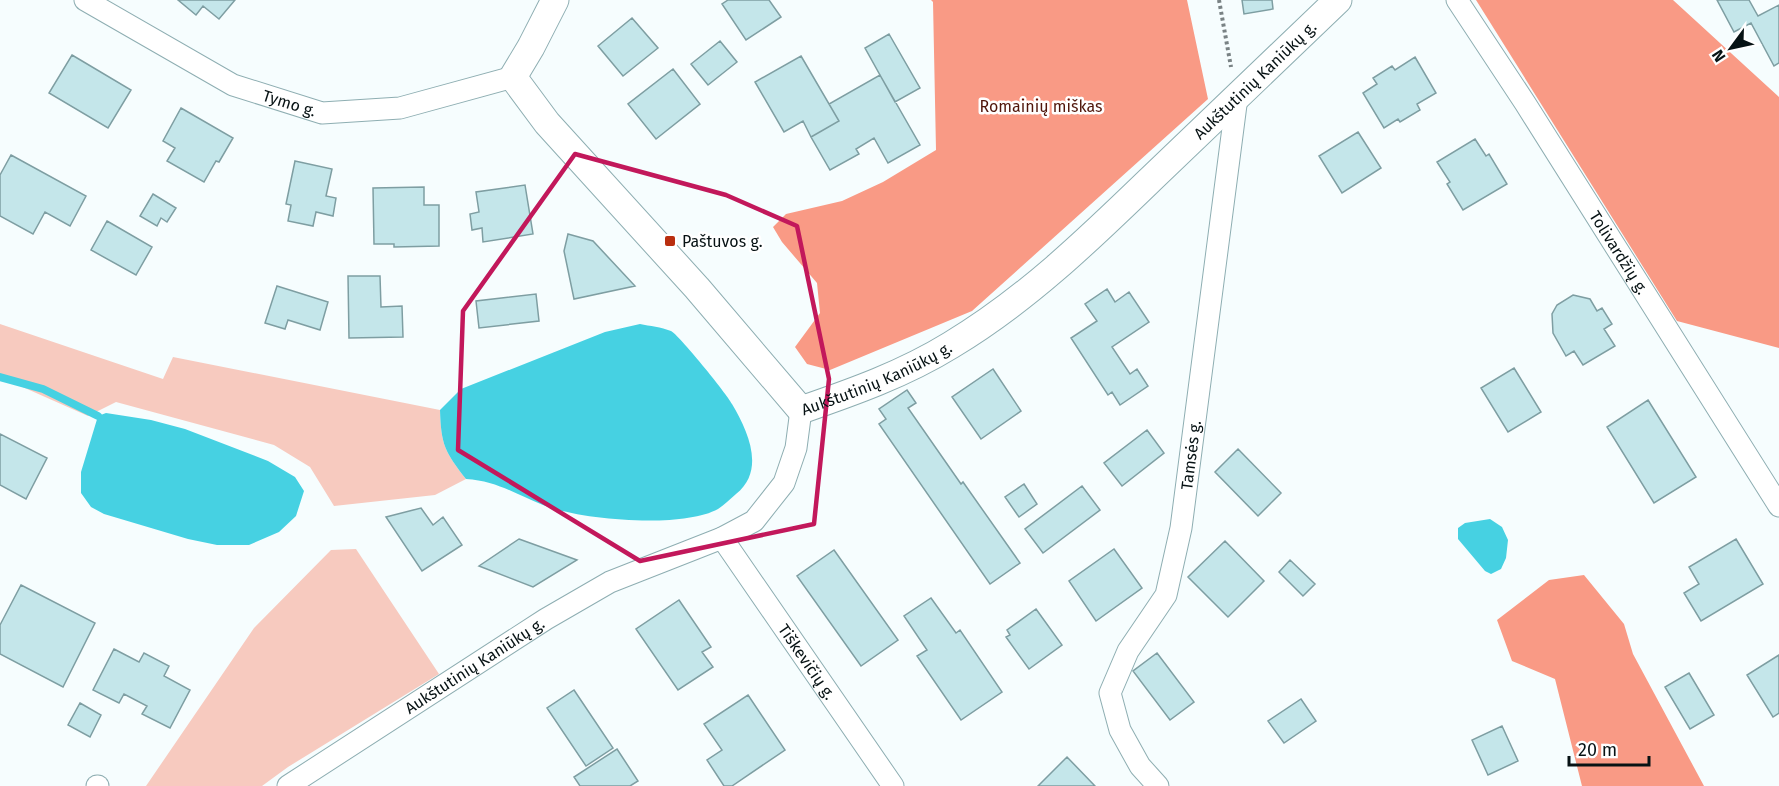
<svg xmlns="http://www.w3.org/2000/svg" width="1779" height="786" viewBox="0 0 1779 786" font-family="'Fira Sans',sans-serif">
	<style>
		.green { fill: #f7cabf }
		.forest { fill: #f99a85 }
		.water { fill: #46d1e2 }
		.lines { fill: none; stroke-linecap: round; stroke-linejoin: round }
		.stream { stroke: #46d1e2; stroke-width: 8 }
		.building { fill: #c4e6ea; stroke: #7e9ea2; stroke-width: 1.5 }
		.minor-casing { stroke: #8eaeb2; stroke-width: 23 }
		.tertiary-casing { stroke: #8eaeb2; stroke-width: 29 }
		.path { stroke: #798284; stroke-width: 4; stroke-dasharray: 3 3; stroke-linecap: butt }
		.minor { stroke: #fff; stroke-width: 21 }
		.tertiary { stroke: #fff; stroke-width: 27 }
		.marked { fill: none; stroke: #c2185b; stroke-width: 4.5; stroke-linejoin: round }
		.poi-dot { fill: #b92e0f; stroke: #fff; stroke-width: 2 }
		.labels { text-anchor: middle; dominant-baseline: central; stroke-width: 5; stroke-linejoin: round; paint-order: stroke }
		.street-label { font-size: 16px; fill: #071214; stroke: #fff }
		.park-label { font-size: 16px; fill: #4f150a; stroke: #fff }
		.poi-label { font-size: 16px; fill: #071214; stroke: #fff; text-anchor: start }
	</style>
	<rect width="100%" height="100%" fill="#f6fdfe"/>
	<!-- green -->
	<path class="green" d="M 0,324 L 163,379 L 173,357 L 440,410 C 441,445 445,452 466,479 L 435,495 L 334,506 L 310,467 L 274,445 L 116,402 L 88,416 L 0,377 Z
		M 356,549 L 439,674 L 288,767 L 262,786 L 146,786 L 254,628 L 331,550 Z"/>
	<!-- forest -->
	<path class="forest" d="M 931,0 L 1187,0 L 1208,99 L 972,311 L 830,370 L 807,364 L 795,347 L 820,313 L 817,283 L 782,242 L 773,227 L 786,214 L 842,201 L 883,182 L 936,150 L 933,2 Z
		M 1476,0 L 1673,0 L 1779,97 L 1779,348 L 1677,321 Z
		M 1584,575 L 1624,624 L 1633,654 L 1704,786 L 1582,786 L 1555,679 L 1512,661 L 1497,620 L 1549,580 Z"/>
	<!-- water -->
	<path class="water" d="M 640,324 C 650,326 661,327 671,331 C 678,334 727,394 732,404 C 748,431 766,470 736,494 C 730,499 724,505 718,509 C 682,529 580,520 543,505 C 515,494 497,481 466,479 C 445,452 441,445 440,410 L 461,389 L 605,332 Z
		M 106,413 L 151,420 L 185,429 L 268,461 L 295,477 L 304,491 L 296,516 L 279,532 L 249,545 L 217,545 L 188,539 L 104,514 L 91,507 L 81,493 L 81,472 L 98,416 Z
		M 1490,519 L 1502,527 L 1508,540 L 1506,558 L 1501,569 L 1491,574 L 1485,571 L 1458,539 L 1458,528 L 1465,523 Z"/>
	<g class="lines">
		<!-- stream -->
		<path class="stream" d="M 0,377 L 43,389 L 98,416"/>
	</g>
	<!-- building -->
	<path class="building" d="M 178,0 L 235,0 L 219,19 L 203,6 L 196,15 Z
		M 728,0 L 769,0 L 781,17 L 746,40 L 722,4 Z
		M 1242,0 L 1272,0 L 1273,9 L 1244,14 Z
		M 1717,0 L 1749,0 L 1758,16 L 1779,5 L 1779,63 L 1774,66 L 1751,23 L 1734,32 Z
		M 632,18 L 658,48 L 623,76 L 598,46 Z
		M 889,34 L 920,88 L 895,102 L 865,48 Z
		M 720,41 L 737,62 L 708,85 L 691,64 Z
		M 72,55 L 131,90 L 108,128 L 49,93 Z
		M 801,56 L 839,121 L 811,137 L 803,121 L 784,132 L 755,82 Z
		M 1415,57 L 1436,93 L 1417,104 L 1420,110 L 1400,122 L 1398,119 L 1384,128 L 1363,93 L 1377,84 L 1373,78 L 1392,66 L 1395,70 Z
		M 673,69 L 700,104 L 656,139 L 628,104 Z
		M 880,75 L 920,145 L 888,163 L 874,138 L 856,149 L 859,154 L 830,170 L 811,137 L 839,121 L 829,104 Z
		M 181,108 L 233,138 L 219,162 L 216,161 L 204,182 L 167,161 L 175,148 L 163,141 Z
		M 1358,132 L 1381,168 L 1342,193 L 1319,156 Z
		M 1475,139 L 1486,156 L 1489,154 L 1507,184 L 1463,210 L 1447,184 L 1450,182 L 1437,162 Z
		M 11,155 L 86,196 L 70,226 L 45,212 L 33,234 L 0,216 L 0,175 Z
		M 295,161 L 332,169 L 326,196 L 336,198 L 333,216 L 316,212 L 313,226 L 288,221 L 291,205 L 286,204 Z
		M 525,185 L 533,234 L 483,242 L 482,228 L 472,230 L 470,214 L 479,212 L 476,192 Z
		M 424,187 L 424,205 L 439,205 L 439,246 L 394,247 L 394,244 L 374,244 L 373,188 Z
		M 153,194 L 176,208 L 167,222 L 161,218 L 157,226 L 140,216 Z
		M 107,221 L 152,247 L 136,275 L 91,250 Z
		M 568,234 L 593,241 L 635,286 L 574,299 L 564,251 Z
		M 348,276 L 380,276 L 381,307 L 402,306 L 403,337 L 349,338 Z
		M 277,286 L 328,302 L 320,330 L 288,320 L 285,329 L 265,323 Z
		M 1107,289 L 1115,302 L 1129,292 L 1149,322 L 1112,347 L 1130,374 L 1137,369 L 1148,386 L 1120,405 L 1112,392 L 1108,395 L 1071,338 L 1097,321 L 1085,304 Z
		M 536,294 L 539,321 L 479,328 L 476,301 Z
		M 1573,295 L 1590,299 L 1597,311 L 1602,308 L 1612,324 L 1604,329 L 1615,346 L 1583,365 L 1574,351 L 1566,356 L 1553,333 L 1552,314 L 1557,305 Z
		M 1514,368 L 1541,412 L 1508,432 L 1481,388 Z
		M 993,369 L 1021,411 L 981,439 L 952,397 Z
		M 907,390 L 916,403 L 908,408 L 961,484 L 963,482 L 1020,563 L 990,584 L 879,424 L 886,419 L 879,409 Z
		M 1648,400 L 1696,477 L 1654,503 L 1607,427 Z
		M 1147,430 L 1164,453 L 1122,486 L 1104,463 Z
		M 0,434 L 47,458 L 26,499 L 0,485 Z
		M 1238,449 L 1281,493 L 1258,516 L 1215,472 Z
		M 1024,484 L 1037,504 L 1019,517 L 1005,497 Z
		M 1082,486 L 1100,510 L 1043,553 L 1025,529 Z
		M 421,508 L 433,525 L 443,517 L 462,545 L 422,571 L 386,517 Z
		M 519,539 L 577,560 L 533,587 L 479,566 Z
		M 1736,539 L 1763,584 L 1701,621 L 1684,593 L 1699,584 L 1689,567 Z
		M 1225,541 L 1264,581 L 1228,617 L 1188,577 Z
		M 1114,549 L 1142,588 L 1096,621 L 1069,581 Z
		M 834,550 L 898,640 L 861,666 L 797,576 Z
		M 1290,560 L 1315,584 L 1303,596 L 1279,572 Z
		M 21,585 L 95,623 L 63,687 L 0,654 L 0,625 Z
		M 931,598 L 956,633 L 960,630 L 1002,692 L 961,720 L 917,656 L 927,650 L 904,616 Z
		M 679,600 L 711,647 L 702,652 L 713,667 L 678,690 L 636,629 Z
		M 1036,609 L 1062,645 L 1029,669 L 1006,637 L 1010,635 L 1007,630 Z
		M 114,649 L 139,662 L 144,653 L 169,666 L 164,676 L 190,690 L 170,728 L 142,714 L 147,706 L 124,694 L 119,703 L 93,690 Z
		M 1157,653 L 1194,702 L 1170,720 L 1133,671 Z
		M 1779,655 L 1779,713 L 1773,717 L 1747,675 Z
		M 1689,673 L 1714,715 L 1690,729 L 1665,687 Z
		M 574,690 L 613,748 L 586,766 L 547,708 Z
		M 748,695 L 785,750 L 732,786 L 724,786 L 707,760 L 722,750 L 704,724 Z
		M 1301,699 L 1316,721 L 1284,743 L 1268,721 Z
		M 80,703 L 101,715 L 90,737 L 68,725 Z
		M 1502,726 L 1518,761 L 1488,775 L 1472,740 Z
		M 617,749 L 638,781 L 630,786 L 580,786 L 574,777 Z
		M 1067,757 L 1095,786 L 1038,786 Z"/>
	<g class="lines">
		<defs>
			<g id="minor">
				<path id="s1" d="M 85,0 L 233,85 L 322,113 L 400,108 L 513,77"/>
				<path id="s2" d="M 1457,0 L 1525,103 L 1779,506"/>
				<path id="s3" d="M 722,538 L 893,786"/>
				<path d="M 97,786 L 98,786"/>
				<path id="s4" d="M 288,786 L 546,619 L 610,582 L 722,538 L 754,521 L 784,483 L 796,448 L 801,410"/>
				<path id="s5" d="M 1158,786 L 1140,766 L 1120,730 L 1110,693 L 1128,651 L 1166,595 L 1181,528 L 1237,97"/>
			</g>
			<g id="tertiary">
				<path id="s6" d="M 555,0 L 531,47 L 513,77 L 547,123 L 697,288 L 801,410 C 853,392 904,374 951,345 C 1026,300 1088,240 1150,180 C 1213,120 1276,60 1338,0"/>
			</g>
		</defs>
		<!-- minor casing -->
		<use href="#minor" class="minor-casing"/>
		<!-- tertiary casing -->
		<use href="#tertiary" class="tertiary-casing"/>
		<!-- path -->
		<path class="path" d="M 1219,0 L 1231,67"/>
		<!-- minor -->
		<use href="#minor" class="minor"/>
		<!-- tertiary -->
		<use href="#tertiary" class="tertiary"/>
	</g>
	<!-- marked area -->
	<path class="marked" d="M 575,154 L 726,195 L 797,226 L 829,379 L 814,524 L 640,561 L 458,450 L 463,311 Z"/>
	<!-- markers -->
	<rect class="poi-dot" x="664" y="235" width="12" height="12" rx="3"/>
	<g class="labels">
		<!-- street labels -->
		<g class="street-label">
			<text stroke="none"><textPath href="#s6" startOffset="1096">Aukštutinių Kaniūkų g.</textPath></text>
			<text stroke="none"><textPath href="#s1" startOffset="230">Tymo g.</textPath></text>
			<text stroke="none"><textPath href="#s2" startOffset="300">Tolivardžių g.</textPath></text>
			<text stroke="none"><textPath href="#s6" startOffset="610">Aukštutinių Kaniūkų g.</textPath></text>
			<text stroke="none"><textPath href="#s5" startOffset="362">Tamsės g.</textPath></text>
			<text stroke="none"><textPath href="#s3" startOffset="150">Tiškevičių g.</textPath></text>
			<text stroke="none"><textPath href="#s4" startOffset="222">Aukštutinių Kaniūkų g.</textPath></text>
		</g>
		<!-- park labels -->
		<g class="park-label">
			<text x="1041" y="106">Romainių miškas</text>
		</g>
		<!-- poi labels -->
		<g class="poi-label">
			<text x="682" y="241">Paštuvos g.</text>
		</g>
	</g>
	<!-- north arrow -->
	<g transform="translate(1731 48) rotate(237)" stroke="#ffffff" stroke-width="4.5" paint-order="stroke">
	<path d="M0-4.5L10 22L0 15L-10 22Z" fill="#071214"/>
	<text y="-9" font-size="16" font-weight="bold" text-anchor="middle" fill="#071214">N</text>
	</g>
	<!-- scale -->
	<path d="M1569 756v9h80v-9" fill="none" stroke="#071214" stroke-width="3"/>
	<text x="1578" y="756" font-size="18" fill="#071214" stroke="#ffffff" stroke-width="4.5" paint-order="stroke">20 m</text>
</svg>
